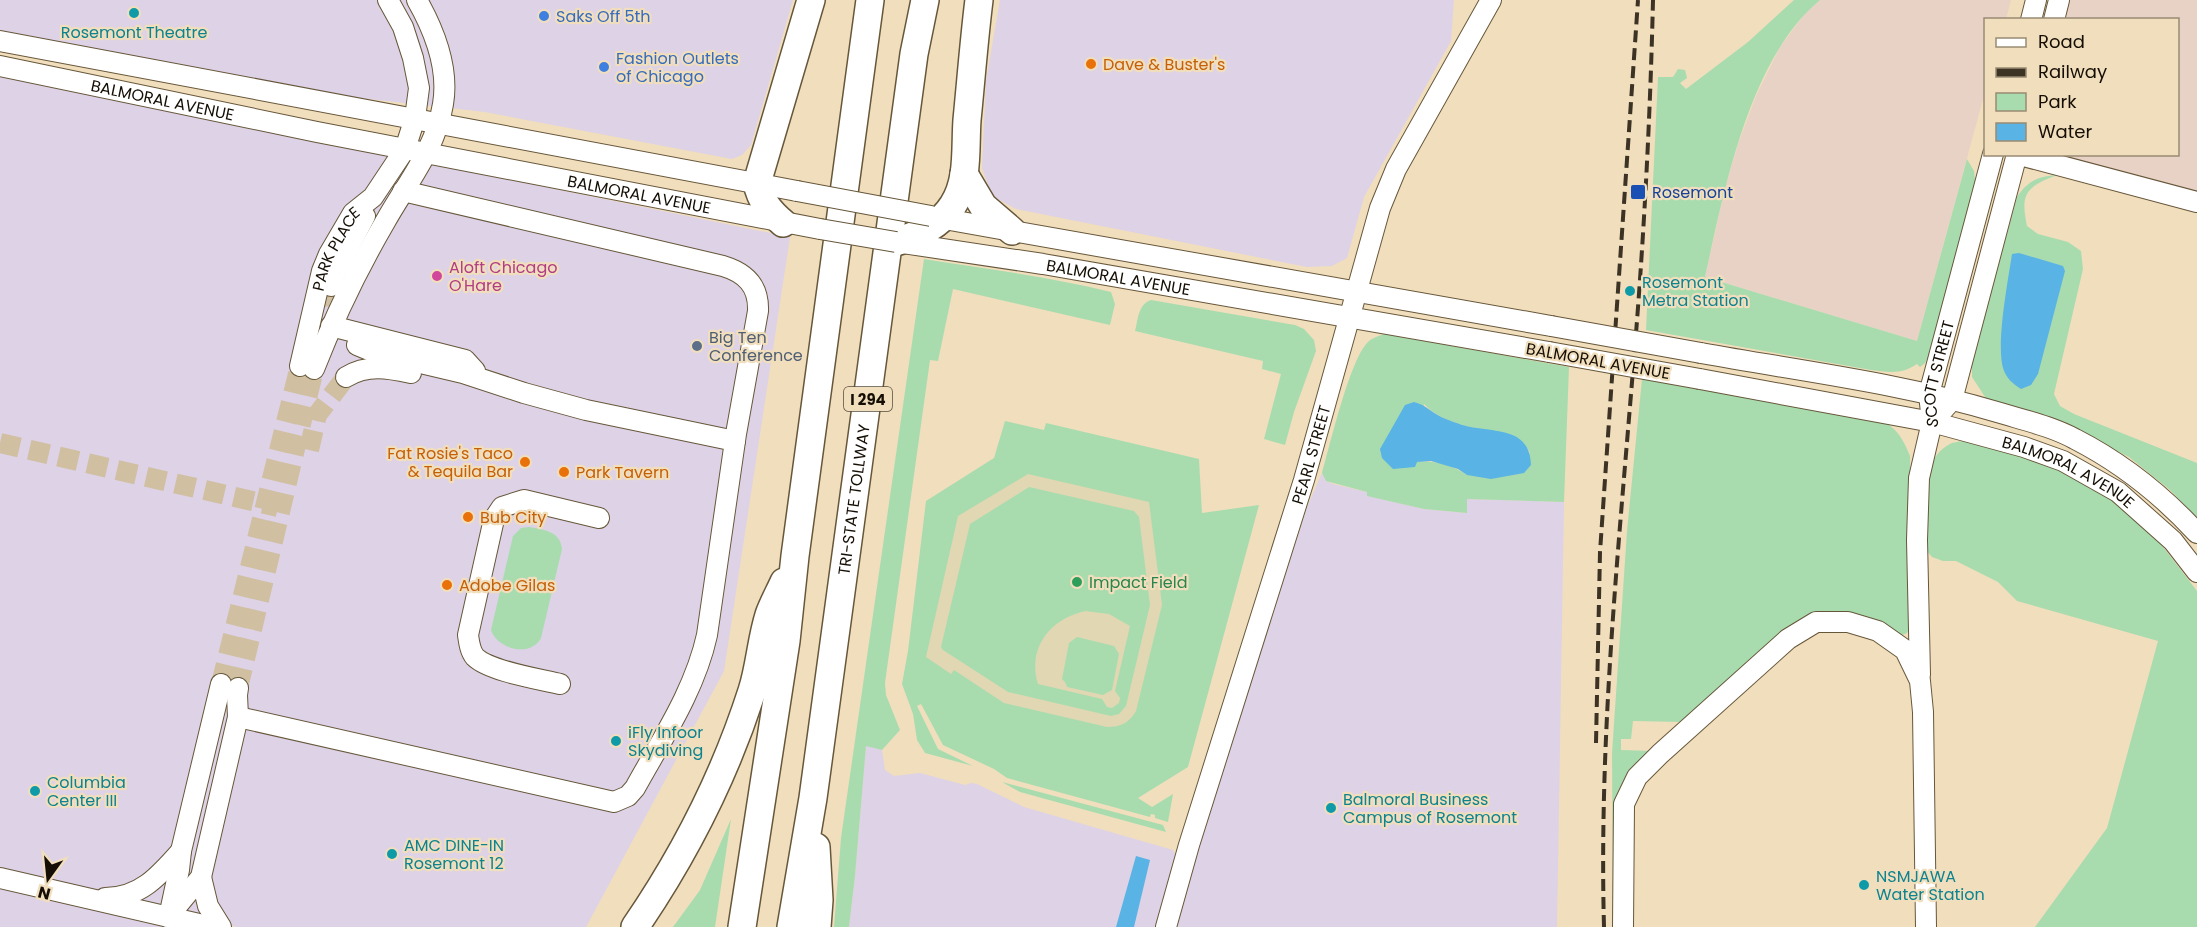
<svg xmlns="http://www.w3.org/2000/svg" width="2197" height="927" viewBox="0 0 2197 927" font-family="Poppins,sans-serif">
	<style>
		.commercial { fill: #ddd2e6 }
		.industrial { fill: #e8d2c6 }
		.green { fill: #a8dcaf; fill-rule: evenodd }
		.sand { fill: #e1d7b2; fill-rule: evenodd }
		.water { fill: #59b3e5 }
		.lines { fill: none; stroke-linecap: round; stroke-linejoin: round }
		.minor-tunnel { stroke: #d0bfa1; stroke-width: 20; stroke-dasharray: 20 10; stroke-linecap: butt }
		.minor-casing { stroke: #67573a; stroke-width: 22 }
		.highway-casing { stroke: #67573a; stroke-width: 30 }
		.minor { stroke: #fff; stroke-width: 20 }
		.highway { stroke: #fff; stroke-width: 27 }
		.rail { stroke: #3c3325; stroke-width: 4; stroke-dasharray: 12 6; stroke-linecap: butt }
		.minor-bridge-casing { stroke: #67573a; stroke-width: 22; stroke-linecap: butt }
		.minor-bridge { stroke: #fff; stroke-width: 20 }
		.culture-dot { fill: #0f9aa8; stroke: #f1debd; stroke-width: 2 }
		.shop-dot { fill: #3f7fe0; stroke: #f1debd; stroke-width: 2 }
		.food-dot { fill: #e8710a; stroke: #f1debd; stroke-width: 2 }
		.transit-dot { fill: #1a4fb4; stroke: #f1debd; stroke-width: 2 }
		.hotel-dot { fill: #d1479c; stroke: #f1debd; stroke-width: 2 }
		.service-dot { fill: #5c6f8a; stroke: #f1debd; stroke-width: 2 }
		.leisure-dot { fill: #2e9e5b; stroke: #f1debd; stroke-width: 2 }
		.labels { text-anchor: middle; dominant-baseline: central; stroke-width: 4.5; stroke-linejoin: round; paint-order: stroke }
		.shield { fill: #f1debd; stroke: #564c3c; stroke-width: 1.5 }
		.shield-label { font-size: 15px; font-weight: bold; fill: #140e04 }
		.shop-label { font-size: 16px; fill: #366cbe; stroke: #f1debd; text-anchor: start }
		.culture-label { font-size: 16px; fill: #0d838f; stroke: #f1debd; text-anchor: start }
		.food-label { font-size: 16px; fill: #c56008; stroke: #f1debd; text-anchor: start }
		.street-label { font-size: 16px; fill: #140e04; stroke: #f1debd }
		.transit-label { font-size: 16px; fill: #164399; stroke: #f1debd; text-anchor: start }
		.hotel-label { font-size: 16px; fill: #b23c85; stroke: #f1debd; text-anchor: start }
		.service-label { font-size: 16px; fill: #4e5e75; stroke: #f1debd; text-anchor: start }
		.leisure-label { font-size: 16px; fill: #27864d; stroke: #f1debd; text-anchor: start }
	</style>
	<rect width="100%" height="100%" fill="#f1debd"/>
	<!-- commercial -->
	<path class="commercial" d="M 0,0 L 793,0 L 751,145 L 742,155 L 732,159 L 485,112 L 350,97 L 0,34 Z
		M 1000,0 L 1454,0 L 1451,41 L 1364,197 L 1347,258 L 1332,266 L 1307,267 L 1016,209 L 992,196 L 982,168 L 986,81 Z
		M 0,75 L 790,237 L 724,671 L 586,927 L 237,927 L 0,872 Z
		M 1322,473 L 1326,481 L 1333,484 L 1367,492 L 1368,496 L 1424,509 L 1466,513 L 1467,499 L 1564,502 L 1557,927 L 1176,927 L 1194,859 L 1307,507 Z
		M 866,745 L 882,750 L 885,770 L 894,776 L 920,773 L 965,785 L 971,783 L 977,784 L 1024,807 L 1173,850 L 1176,856 L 1157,927 L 849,927 L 855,876 Z
		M 0,887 L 176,927 L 0,927 Z"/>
	<!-- industrial -->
	<path class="industrial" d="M 1820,0 L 2011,0 L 2006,19 L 1986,20 L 1985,92 L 1917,341 L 1705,277 L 1725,188 L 1738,144 L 1756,96 L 1780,47 L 1806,12 Z
		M 2070,0 L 2197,0 L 2197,195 L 2056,155 L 2178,154 L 2178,20 L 2065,19 Z"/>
	<!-- green -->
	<path class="green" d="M 1794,0 L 1820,0 C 1749,58 1724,191 1705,277 L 1917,341 L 1967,159 L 1974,171 L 1976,189 L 1931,352 L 1925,363 L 1920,367 L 1917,364 C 1901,375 1889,372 1871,370 L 1646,330 L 1658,77 L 1673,77 L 1678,69 L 1685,70 L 1687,78 L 1680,83 L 1686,89 L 1748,42 Z
		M 2057,175 C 2026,187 2020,193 2027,226 L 2038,234 L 2068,242 L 2081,251 L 2083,269 L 2054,394 L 2060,406 L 2074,414 L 2197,463 L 2197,518 L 2170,490 L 2129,457 L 2089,437 L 1987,400 L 1972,377 L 1972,363 L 2017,197 C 2027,181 2039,176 2057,175 Z
		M 924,259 C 987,269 1050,277 1111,292 L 1115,304 L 1110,325 L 953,289 L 938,361 L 930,360 L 885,683 L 886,695 L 900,730 L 882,750 L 866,746 L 855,876 L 849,927 L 834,927 L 841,838 Z
		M 1151,300 L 1295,325 L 1304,329 L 1314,340 L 1316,351 L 1294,412 L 1285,445 L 1264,439 L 1281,374 L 1262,369 L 1263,361 L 1135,331 C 1138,320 1138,304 1151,300 Z
		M 1384,334 L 1569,367 L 1564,502 L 1467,499 L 1467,513 L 1424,509 L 1367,496 L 1367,492 L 1326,481 L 1322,473 C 1330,445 1350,359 1368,342 C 1372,338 1379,336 1384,334 ZM 1424,404 C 1437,418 1456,424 1474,428 C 1497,433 1518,430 1530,453 L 1467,475 C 1452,465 1435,460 1416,462 Z
		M 1642,379 L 1867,420 L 1867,415 C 1892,422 1901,433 1910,456 L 1911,627 L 1907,633 L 1900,636 L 1838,615 L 1682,722 L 1633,721 L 1631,739 L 1621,739 L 1621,750 L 1653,751 L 1635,771 L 1618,927 L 1613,927 L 1612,753 L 1627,531 Z
		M 1005,421 L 1044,430 L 1046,423 L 1199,459 L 1202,513 L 1259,505 L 1188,767 L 1138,798 L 1152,807 L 1173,794 L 1168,822 L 1155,818 L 1155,815 L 1151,814 L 1150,817 L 1007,778 L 994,769 L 943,745 L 921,704 L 917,706 L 938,749 L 973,766 L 925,753 L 917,740 L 913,714 L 902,684 L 908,651 L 926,501 L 994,458 Z
		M 1963,441 L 2008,449 L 2063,469 L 2117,502 L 2157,539 L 2197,591 L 2197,927 L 2035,927 L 2107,828 L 2158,641 L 2017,601 L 1998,582 L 1956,561 L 1943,561 L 1932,557 L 1926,550 C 1926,519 1916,461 1950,444 C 1953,442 1959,442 1963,441 Z
		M 529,527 C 545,530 560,531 562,549 L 541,638 C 531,658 497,649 491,630 L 513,536 L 521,528 Z
		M 1002,782 L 1163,825 L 1166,832 L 1020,792 Z
		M 731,819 L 715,927 L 673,927 L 700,890 Z"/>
	<!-- sand -->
	<path class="sand" d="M 1028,474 L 1149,502 L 1162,605 L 1136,711 C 1129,723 1121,727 1107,727 L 1004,703 L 954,670 L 951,674 L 926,657 L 958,516 ZM 1029,487 L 1134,511 L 1139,517 L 1150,605 L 1126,706 L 1119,714 L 1111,716 L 1008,692 L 943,650 L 941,647 L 970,524 Z
		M 1085,611 L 1109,614 L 1130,626 L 1115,691 L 1120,698 L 1119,703 L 1112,708 L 1107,707 L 1102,699 L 1038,684 C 1027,648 1050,619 1085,611 ZM 1077,637 L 1114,646 L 1119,654 L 1112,690 L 1103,695 L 1067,687 L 1065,682 L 1062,679 L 1069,643 Z"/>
	<!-- water -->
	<path class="water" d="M 2019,253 L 2063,266 L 2065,271 L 2038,374 L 2031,385 L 2021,389 C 2013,384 2006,378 2003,368 C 1996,343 2008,281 2012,254 Z
		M 1414,402 C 1427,405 1434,415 1446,419 C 1456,423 1467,427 1477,428 C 1504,432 1530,432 1531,465 L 1524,473 L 1491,479 L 1467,475 L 1458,469 L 1431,461 L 1417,462 L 1415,467 L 1393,469 L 1382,458 L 1380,449 L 1405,405 Z
		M 1136,856 L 1150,860 L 1134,927 L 1116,927 Z"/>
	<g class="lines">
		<!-- minor-tunnel -->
		<path class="minor-tunnel" d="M 331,286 C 329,302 331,316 340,329
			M 0,443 L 278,507
			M 309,450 L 317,415 L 346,377
			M 221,684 L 300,366
			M 238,688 L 314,369"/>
		<defs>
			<g id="minor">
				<path d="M 2031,20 L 2036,0"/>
				<path d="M 2054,20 L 2059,0"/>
				<path d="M 0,41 L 797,191"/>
				<path id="s1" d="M 0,66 L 317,132 L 820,229"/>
				<path d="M 2016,154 L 2197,202"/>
				<path d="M 933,217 L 1551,326"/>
				<path id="s2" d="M 896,242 L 1043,264 L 1549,352"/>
				<path d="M 331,286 L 334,276 L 365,216"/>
				<path d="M 331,326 L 465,360 L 475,371"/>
				<path d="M 357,345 L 374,352 L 463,373 L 524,393 L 586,410 L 735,441"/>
				<path d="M 1701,353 C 1800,371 1901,383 1997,412 C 2023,420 2051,426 2075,439 C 2122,463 2161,494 2197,533"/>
				<path id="s3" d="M 300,366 L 322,271 L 329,254 L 353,213 L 373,197 L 405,149 L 415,118 L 419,88 L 413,58 L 403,27 L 388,0"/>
				<path d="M 314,369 C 334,318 357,270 385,222 C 406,184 436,149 443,104 C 449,69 434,30 417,0"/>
				<path d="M 346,377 C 367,364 388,368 411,373"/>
				<path id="s4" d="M 1700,379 L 1932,422 L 2024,447 L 2063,461 L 2118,492 L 2173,541 L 2197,572"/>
				<path d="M 1943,410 L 1952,400 L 2017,154"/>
				<path id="s5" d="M 1920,675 L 1917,540 L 1919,478 L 1932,422 L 1929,394 L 1993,154"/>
				<path d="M 560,684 C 539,679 489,671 475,657 C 470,651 469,642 468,635 L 494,519 L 502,507 L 524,500 L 599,518"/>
				<path d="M 238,717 L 614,802 L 628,796 L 635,788 C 662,739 695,690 707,635 L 736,434 L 758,311 C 759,286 746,273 723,266 L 403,191"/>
				<path d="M 201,877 L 208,906 L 221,927"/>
				<path d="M 0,878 L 212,927"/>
				<path d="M 105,898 C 140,898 159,876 181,851"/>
				<path d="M 170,912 L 179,870 L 181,851 L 221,684"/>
				<path d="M 168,917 L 201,877 L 238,717 L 237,695 L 238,688"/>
				<path id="s6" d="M 1166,927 L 1189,845 L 1304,480 L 1380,208 L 1396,169 L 1491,0"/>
				<path d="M 1623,927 L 1624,804 L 1637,777 L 1660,754 L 1788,639 L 1816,622 L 1848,622 L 1878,631 L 1905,650 L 1920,681 L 1923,712 L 1926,927"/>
			</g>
			<g id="highway">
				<path d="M 964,174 L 983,206 L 1012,231"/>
				<path d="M 783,223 C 769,211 761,201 757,183 L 811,0"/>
				<path d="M 896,242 C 918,235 940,226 953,205 C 969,181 965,148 967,120 C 971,80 974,40 979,0"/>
				<path d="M 816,847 L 819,900 L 817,927"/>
				<path d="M 635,927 C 685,854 725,775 752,691 C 760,666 761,640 769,615 C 773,604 779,593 784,582"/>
				<path d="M 742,927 L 786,641 L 795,556 L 870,0"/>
				<path id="s7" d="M 791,927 L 813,798 L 914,54 L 925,0"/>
			</g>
		</defs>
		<!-- minor casing -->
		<use href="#minor" class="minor-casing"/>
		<!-- highway casing -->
		<use href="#highway" class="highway-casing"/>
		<!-- minor -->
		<use href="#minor" class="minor"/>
		<!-- highway -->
		<use href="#highway" class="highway"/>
		<!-- rail -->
		<path class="rail" d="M 1596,743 L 1600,552 L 1638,0
			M 1604,927 C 1599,743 1617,565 1632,382 C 1643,255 1650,127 1653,0"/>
		<defs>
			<path id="minor-bridge" d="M 797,191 L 931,216
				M 820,229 L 896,242
				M 1551,326 L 1701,353
				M 1549,352 L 1700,379"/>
		</defs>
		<!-- minor-bridge casing -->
		<use href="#minor-bridge" class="minor-bridge-casing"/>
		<!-- minor-bridge -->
		<use href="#minor-bridge" class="minor-bridge"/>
	</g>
	<!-- markers -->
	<g class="culture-dot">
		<circle cx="134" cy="13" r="6"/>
		<circle cx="1630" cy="291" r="6"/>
		<circle cx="616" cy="741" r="6"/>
		<circle cx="35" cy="791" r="6"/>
		<circle cx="1331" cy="808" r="6"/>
		<circle cx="392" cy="854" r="6"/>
		<circle cx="1864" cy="885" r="6"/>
	</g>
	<g class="shop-dot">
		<circle cx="544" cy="16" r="6"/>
		<circle cx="604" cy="67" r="6"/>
	</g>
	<g class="food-dot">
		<circle cx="1091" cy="64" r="6"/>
		<circle cx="525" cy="462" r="6"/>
		<circle cx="564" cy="472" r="6"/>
		<circle cx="468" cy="517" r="6"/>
		<circle cx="447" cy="585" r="6"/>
	</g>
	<rect class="transit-dot" x="1630" y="184" width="16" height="16" rx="3"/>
	<circle class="hotel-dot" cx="437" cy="276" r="6"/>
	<circle class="service-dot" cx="697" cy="346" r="6"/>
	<circle class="leisure-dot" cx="1077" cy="582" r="6"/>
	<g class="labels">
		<!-- shield labels -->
		<rect class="shield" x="844" y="387" width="48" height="24" rx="4.5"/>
		<g class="shield-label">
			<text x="868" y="399">I 294</text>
		</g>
		<!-- shop labels -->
		<g class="shop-label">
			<text x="556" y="16">Saks Off 5th</text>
			<text x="616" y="58">Fashion Outlets<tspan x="616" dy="18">of Chicago</tspan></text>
		</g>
		<!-- culture labels -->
		<g class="culture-label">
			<text x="134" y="32" text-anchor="middle">Rosemont Theatre</text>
			<text x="1642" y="282">Rosemont<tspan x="1642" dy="18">Metra Station</tspan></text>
			<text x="628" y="732">iFly Infoor<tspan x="628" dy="18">Skydiving</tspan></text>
			<text x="47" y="782">Columbia<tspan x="47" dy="18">Center III</tspan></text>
			<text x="1343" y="799">Balmoral Business<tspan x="1343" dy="18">Campus of Rosemont</tspan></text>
			<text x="404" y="845">AMC DINE-IN<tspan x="404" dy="18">Rosemont 12</tspan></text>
			<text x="1876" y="876">NSMJAWA<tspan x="1876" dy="18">Water Station</tspan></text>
		</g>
		<!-- food labels -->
		<g class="food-label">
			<text x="1103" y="64">Dave &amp; Buster's</text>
			<text x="513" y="453" text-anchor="end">Fat Rosie's Taco<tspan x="513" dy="18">&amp; Tequila Bar</tspan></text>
			<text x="576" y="472">Park Tavern</text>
			<text x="480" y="517">Bub City</text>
			<text x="459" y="585">Adobe Gilas</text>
		</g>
		<!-- street labels -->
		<g class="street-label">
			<text stroke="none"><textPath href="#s1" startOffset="166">BALMORAL AVENUE</textPath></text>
			<text stroke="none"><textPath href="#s1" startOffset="652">BALMORAL AVENUE</textPath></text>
			<text stroke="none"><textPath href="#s3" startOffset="123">PARK PLACE</textPath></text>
			<text stroke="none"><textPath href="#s2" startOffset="225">BALMORAL AVENUE</textPath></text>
			<text transform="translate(1598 361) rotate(10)">BALMORAL AVENUE</text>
			<text stroke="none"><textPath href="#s5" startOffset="304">SCOTT STREET</textPath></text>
			<text stroke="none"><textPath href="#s6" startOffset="494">PEARL STREET</textPath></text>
			<text stroke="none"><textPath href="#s4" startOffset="382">BALMORAL AVENUE</textPath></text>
			<text stroke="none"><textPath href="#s7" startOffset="432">TRI-STATE TOLLWAY</textPath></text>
		</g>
		<!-- transit labels -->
		<g class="transit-label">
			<text x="1652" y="192">Rosemont</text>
		</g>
		<!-- hotel labels -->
		<g class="hotel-label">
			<text x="449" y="267">Aloft Chicago<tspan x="449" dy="18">O'Hare</tspan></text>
		</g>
		<!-- service labels -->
		<g class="service-label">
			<text x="709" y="337">Big Ten<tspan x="709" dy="18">Conference</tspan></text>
		</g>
		<!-- leisure labels -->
		<g class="leisure-label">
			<text x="1089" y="582">Impact Field</text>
		</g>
	</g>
	<!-- legend -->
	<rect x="1984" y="18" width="195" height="138" fill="#f1debd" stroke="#998b73" stroke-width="1.5"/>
	<rect x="1996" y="38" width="30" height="9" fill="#ffffff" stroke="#998b73" stroke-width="1.5"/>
	<text x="2038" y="48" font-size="18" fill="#140e04">Road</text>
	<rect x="1996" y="68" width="30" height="9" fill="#3c3325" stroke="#998b73" stroke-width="1.5"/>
	<text x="2038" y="78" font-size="18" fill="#140e04">Railway</text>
	<rect x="1996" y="93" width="30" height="18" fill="#a8dcaf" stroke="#998b73" stroke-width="1.5"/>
	<text x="2038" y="108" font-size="18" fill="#140e04">Park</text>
	<rect x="1996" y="123" width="30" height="18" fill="#59b3e5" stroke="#998b73" stroke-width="1.5"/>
	<text x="2038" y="138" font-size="18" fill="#140e04">Water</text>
	<!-- north arrow -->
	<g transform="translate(48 879) rotate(195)" stroke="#f1debd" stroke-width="4.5" paint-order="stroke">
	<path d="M0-4.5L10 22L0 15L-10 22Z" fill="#140e04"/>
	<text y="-9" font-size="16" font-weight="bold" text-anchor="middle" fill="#140e04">N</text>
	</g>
</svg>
